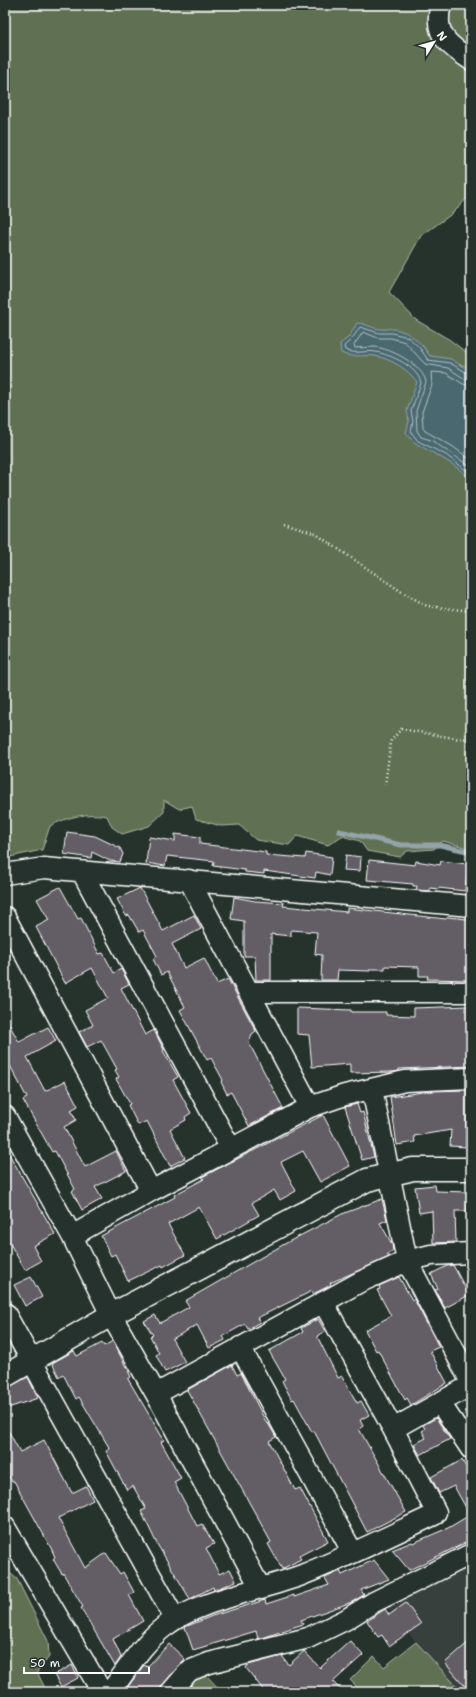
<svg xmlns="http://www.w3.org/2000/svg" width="476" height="1697" viewBox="0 0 476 1697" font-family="'Shantell Sans',sans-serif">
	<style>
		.built { fill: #38403e }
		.green { fill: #617152; stroke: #b0b8a8 }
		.water { fill: #496870; stroke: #92a4a9 }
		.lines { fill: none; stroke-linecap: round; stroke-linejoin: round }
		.shore { stroke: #b6c3c6; stroke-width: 1 }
		.stream { stroke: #92a4a9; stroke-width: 5 }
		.building { fill: #635d66; stroke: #fff }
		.street-casing { stroke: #fff; stroke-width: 23 }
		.secondary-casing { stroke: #fff; stroke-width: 25 }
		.path { stroke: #fff; stroke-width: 2.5; stroke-dasharray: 1 3; stroke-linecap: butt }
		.street { stroke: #26332d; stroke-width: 20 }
		.secondary { stroke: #26332d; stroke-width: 22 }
	</style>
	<rect width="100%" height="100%" fill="#26332d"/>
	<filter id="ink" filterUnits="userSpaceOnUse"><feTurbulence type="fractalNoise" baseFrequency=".025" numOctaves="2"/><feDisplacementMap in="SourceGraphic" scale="8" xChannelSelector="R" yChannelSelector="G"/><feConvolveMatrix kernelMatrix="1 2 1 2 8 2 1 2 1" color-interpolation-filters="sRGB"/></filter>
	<g filter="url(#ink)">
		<!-- built -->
		<path class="built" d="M 471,1561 L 471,1692 L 462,1692 L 416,1642 L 385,1604 Z"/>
		<!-- green -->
		<path class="green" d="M 5,5 L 471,5 L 471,194 L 453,213 L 421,236 L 389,292 L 416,320 L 450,340 L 471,356 L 471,372 L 465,366 L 430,356 L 422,345 L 404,357 L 466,463 L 471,479 L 471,849 L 443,841 L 434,849 L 407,851 L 400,857 L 367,851 L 360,841 L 342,836 L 328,845 L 297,836 L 289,845 L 256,840 L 239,825 L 221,826 L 196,819 L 192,806 L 179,809 L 164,800 L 164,812 L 149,826 L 122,834 L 112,827 L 107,816 C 87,812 67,817 50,826 L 42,850 L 5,858 Z
			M 5,1569 L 17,1579 L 48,1641 L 49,1657 L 37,1672 L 44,1686 L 42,1692 L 5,1692 Z
			M 416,1642 L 462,1692 L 362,1692 L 350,1680 L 374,1656 L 384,1667 Z
			M 205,1674 L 222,1692 L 179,1692 L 185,1685 Z"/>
		<!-- water -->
		<path class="water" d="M 357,323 C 366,323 372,329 381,329 C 385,330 389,328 394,329 C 411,332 420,342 430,356 L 451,359 L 471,372 L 471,481 C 458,464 435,455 417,444 C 413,442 409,436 406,433 L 409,421 L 407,411 L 417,382 C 408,369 391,359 375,356 C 362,354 354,359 341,353 L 340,344 L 349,337 Z"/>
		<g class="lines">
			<!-- shore -->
			<path class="shore" d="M 471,375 L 450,363 L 428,360 L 419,347 L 408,337 L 392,333 L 379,333 L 360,327 L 352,339 L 344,346 L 345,350 C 355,355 365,350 376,352 C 391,355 417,366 421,383 L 411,411 L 413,421 L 411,432 L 418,441 L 446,455 L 471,474
				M 471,380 L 465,379 L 448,368 L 425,364 L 405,342 L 391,338 L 378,338 L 363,332 L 354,345 L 355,348 C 361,348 368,347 374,347 C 390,348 423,365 426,382 L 416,411 L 417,431 L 421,437 L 431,440 L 471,467
				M 471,386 L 463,384 L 446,373 L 431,372 L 432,385 L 422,412 L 423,428 L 425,431 L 452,446 L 471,460"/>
			<!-- stream -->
			<path class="stream" d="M 339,831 L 401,845 L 440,845 L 471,852"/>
		</g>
		<!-- building -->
		<path class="building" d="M 67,832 L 95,836 L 120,848 L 123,854 L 120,862 L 110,861 L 92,852 L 91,858 L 64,854 Z
			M 175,834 L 200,837 L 200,844 L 266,852 L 266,855 L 305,858 L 306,853 L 332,857 L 330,875 L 316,872 L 315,878 L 264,871 L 264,874 L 245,872 L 245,870 L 213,866 L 214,861 L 167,856 L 165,866 L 146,863 L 149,837 L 175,841 Z
			M 346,855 L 361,857 L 360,871 L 344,870 Z
			M 369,860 L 415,865 L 416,861 L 440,865 L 441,861 L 468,864 L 465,891 L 438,888 L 439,889 L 430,888 L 430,891 L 416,890 L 417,886 L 413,886 L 413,884 L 367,880 Z
			M 60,887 L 78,919 L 81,918 L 99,954 L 103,953 L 114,973 L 121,969 L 129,984 L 121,988 L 145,1035 L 154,1030 L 164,1050 L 163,1051 L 178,1077 L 173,1080 L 191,1113 L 185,1117 L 186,1120 L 170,1129 L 185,1158 L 170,1166 L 147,1121 L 138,1125 L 128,1105 L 130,1104 L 116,1079 L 119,1077 L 115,1070 L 117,1069 L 101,1040 L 87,1047 L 79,1032 L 93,1025 L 85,1010 L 108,998 L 92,968 L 65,983 L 36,927 L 49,920 L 37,899 Z
			M 140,888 L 163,931 L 194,915 L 201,929 L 172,944 L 184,968 L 204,958 L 217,984 L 228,979 L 256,1031 L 252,1034 L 249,1043 L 283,1108 L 249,1126 L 231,1092 L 227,1094 L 221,1082 L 223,1080 L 211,1058 L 207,1060 L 180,1010 L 185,1007 L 167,972 L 161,975 L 153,959 L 157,956 L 143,930 L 139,932 L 129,915 L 126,916 L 117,899 Z
			M 234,897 L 255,901 L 284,903 L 283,906 L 347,912 L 347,908 L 446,919 L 448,917 L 467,919 L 471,923 L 471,980 L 427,979 L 428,976 L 419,976 L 419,967 L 385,966 L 385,969 L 370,969 L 370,971 L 338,970 L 337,980 L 321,980 L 322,955 L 315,954 L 317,932 L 291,930 L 291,936 L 271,934 L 271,980 L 256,980 L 255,956 L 244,956 L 244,921 L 231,919 Z
			M 469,1006 L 471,1066 L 399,1069 L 399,1071 L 393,1072 L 350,1073 L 350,1064 L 312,1067 L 309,1035 L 297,1034 L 297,1008 L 351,1010 L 351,1012 L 386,1012 L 386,1015 L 414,1016 L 414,1008 Z
			M 5,1017 L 19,1042 L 48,1027 L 56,1041 L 27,1057 L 45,1091 L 65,1081 L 78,1106 L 71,1110 L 76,1120 L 64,1127 L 85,1167 L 116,1151 L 126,1171 L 95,1187 L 102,1199 L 82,1210 L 72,1191 L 75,1189 L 55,1151 L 52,1152 L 23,1100 L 27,1098 L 5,1056 Z
			M 466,1090 L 466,1147 L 450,1146 L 451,1130 L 414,1136 L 415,1142 L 397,1145 L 390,1097 L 429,1091 Z
			M 357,1104 L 360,1113 L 363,1112 L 374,1157 L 362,1160 L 345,1107 Z
			M 323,1115 L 350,1166 L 320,1182 L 303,1151 L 281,1162 L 296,1191 L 280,1200 L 274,1190 L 252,1203 L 259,1215 L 217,1239 L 199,1207 L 168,1224 L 185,1255 L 163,1267 L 162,1265 L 128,1281 L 115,1254 L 111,1256 L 101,1236 L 175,1197 L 174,1195 L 204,1179 L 202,1177 Z
			M 5,1147 L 55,1234 L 33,1246 L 41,1261 L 25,1270 L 5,1235 Z
			M 435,1185 L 436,1191 L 468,1192 L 467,1211 L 455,1211 L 456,1242 L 433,1243 L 432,1211 L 419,1213 L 415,1187 Z
			M 382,1199 L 387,1220 L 380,1223 L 392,1244 L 393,1251 L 387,1254 L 389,1257 L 330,1283 L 331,1285 L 313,1294 L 312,1291 L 257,1318 L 260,1322 L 248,1329 L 245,1324 L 223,1336 L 225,1340 L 209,1348 L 197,1325 L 172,1339 L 185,1362 L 165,1372 L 156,1355 L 159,1353 L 150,1336 L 153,1335 L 144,1321 L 155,1315 L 160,1323 L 189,1307 L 185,1301 L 288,1242 L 342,1214 Z
			M 453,1265 L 469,1295 L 445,1308 L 435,1290 L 438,1289 L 431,1274 L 447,1266 Z
			M 31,1277 L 42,1297 L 25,1306 L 14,1285 Z
			M 399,1277 L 412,1300 L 414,1299 L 439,1347 L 430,1351 L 447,1383 L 411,1405 L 407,1398 L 405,1400 L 378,1350 L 376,1351 L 365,1330 L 391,1316 L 377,1290 L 380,1289 L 379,1286 Z
			M 318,1319 L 325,1331 L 317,1336 L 338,1378 L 342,1376 L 357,1403 L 361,1401 L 369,1415 L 360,1420 L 363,1426 L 359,1429 L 406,1512 L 367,1532 L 314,1431 L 312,1432 L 294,1399 L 292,1400 L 282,1381 L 285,1379 L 269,1351 L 303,1332 L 301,1328 Z
			M 113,1341 L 131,1377 L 128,1379 L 164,1440 L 161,1442 L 181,1478 L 174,1482 L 197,1526 L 202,1524 L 214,1544 L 206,1548 L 219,1574 L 230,1569 L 236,1581 L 214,1590 L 213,1587 L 190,1599 L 157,1544 L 141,1511 L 146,1509 L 133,1486 L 127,1490 L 106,1451 L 110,1449 L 88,1412 L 79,1397 L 76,1399 L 63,1374 L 59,1377 L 52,1363 L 74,1351 L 77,1356 L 102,1343 L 104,1346 Z
			M 232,1365 L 237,1375 L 241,1373 L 267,1424 L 268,1423 L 276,1437 L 269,1441 L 295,1490 L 300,1488 L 328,1541 L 299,1556 L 301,1559 L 282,1569 L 268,1544 L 271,1542 L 187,1390 Z
			M 28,1377 L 38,1398 L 5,1409 L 5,1388 Z
			M 436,1418 L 450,1439 L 420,1455 L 414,1444 L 426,1438 L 422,1431 L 425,1429 L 423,1425 Z
			M 5,1425 L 20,1452 L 44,1440 L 72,1493 L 86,1486 L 93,1500 L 58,1518 L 85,1568 L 106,1553 L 120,1574 L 123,1572 L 134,1592 L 129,1595 L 143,1621 L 113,1639 L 121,1657 L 115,1666 L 81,1608 L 83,1607 L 63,1573 L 62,1574 L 53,1559 L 55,1557 L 51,1548 L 14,1481 L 12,1482 L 5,1469 Z
			M 462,1460 L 471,1476 L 471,1540 L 409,1570 L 392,1550 L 412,1542 L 413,1543 L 448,1528 L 470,1515 L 454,1486 L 439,1493 L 431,1477 Z
			M 374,1560 L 389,1579 L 361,1590 L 364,1595 L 352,1602 L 301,1620 L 303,1624 L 265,1637 L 258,1639 L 256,1631 L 193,1650 L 185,1627 L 212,1616 L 265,1600 L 266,1604 L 294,1595 L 294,1597 L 329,1585 L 325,1578 L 340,1571 L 342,1575 Z
			M 406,1603 L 421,1624 L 389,1646 L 382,1635 L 378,1637 L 367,1621 L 385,1609 L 389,1615 Z
			M 471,1640 L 471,1692 L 470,1692 L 445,1663 Z
			M 350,1641 L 363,1655 L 333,1682 L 343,1692 L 265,1692 L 246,1668 L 248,1665 L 282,1656 L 289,1665 L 304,1651 L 320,1668 Z
			M 169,1644 L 185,1659 L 157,1692 L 124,1692 L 144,1665 L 147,1667 Z
			M 72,1665 L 78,1678 L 61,1687 L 54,1675 Z"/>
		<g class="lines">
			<defs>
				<path id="street" d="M 442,5 C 439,9 439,13 439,17 C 437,39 455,49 471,60
					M 82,872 L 231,1149
					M 5,874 L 44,868 L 471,906
					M 189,880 L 310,1107
					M 5,917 L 151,1191
					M 249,992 L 471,992
					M 372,1089 L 407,1261 L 471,1382
					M 5,1116 L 72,1236 L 111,1315 L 156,1394 L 261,1589
					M 72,1236 L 151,1191 L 310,1107 L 345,1095 L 405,1081 L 471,1078
					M 5,1313 L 175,1619
					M 240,1347 L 353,1553
					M 156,1394 L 360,1282 L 407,1261 L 431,1255 L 471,1253
					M 440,1403 L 471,1449
					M 393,1429 L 471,1385
					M 5,1527 L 102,1692
					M 110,1692 C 127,1670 142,1644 164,1627 C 200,1599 260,1591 302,1575 C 347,1557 391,1535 434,1515 L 436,1512 L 393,1429 L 323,1302
					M 171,1692 L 189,1671 L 209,1663 L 308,1638 L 345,1620 L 374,1602 L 471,1554"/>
				<path id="secondary" d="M 5,1376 L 111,1315 L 367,1180 L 413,1169 L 471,1169"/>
			</defs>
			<!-- street casing -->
			<use href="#street" class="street-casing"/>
			<!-- secondary casing -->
			<use href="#secondary" class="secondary-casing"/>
			<!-- path -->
			<path class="path" d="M 284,524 L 316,534 L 402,592 L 427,606 L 471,611
				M 385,785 L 391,741 L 401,729 L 460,739 L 471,738"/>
			<!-- street -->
			<use href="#street" class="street"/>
			<!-- secondary -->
			<use href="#secondary" class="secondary"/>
		</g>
	</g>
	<!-- margin -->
	<rect width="476" height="1697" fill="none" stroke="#26332d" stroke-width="20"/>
	<rect x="10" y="10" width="456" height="1677" fill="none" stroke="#fff" stroke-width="1.5" filter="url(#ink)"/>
	<!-- north arrow -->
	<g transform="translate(434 42) rotate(53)" stroke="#26332d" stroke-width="3" paint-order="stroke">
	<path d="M0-3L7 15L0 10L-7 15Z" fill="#ffffff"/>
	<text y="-6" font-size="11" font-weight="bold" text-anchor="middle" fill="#ffffff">N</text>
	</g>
	<!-- scale -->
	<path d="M24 1667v6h125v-6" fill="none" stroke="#ffffff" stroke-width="2"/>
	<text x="30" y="1667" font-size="12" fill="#ffffff" stroke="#26332d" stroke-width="3" paint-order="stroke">50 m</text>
</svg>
